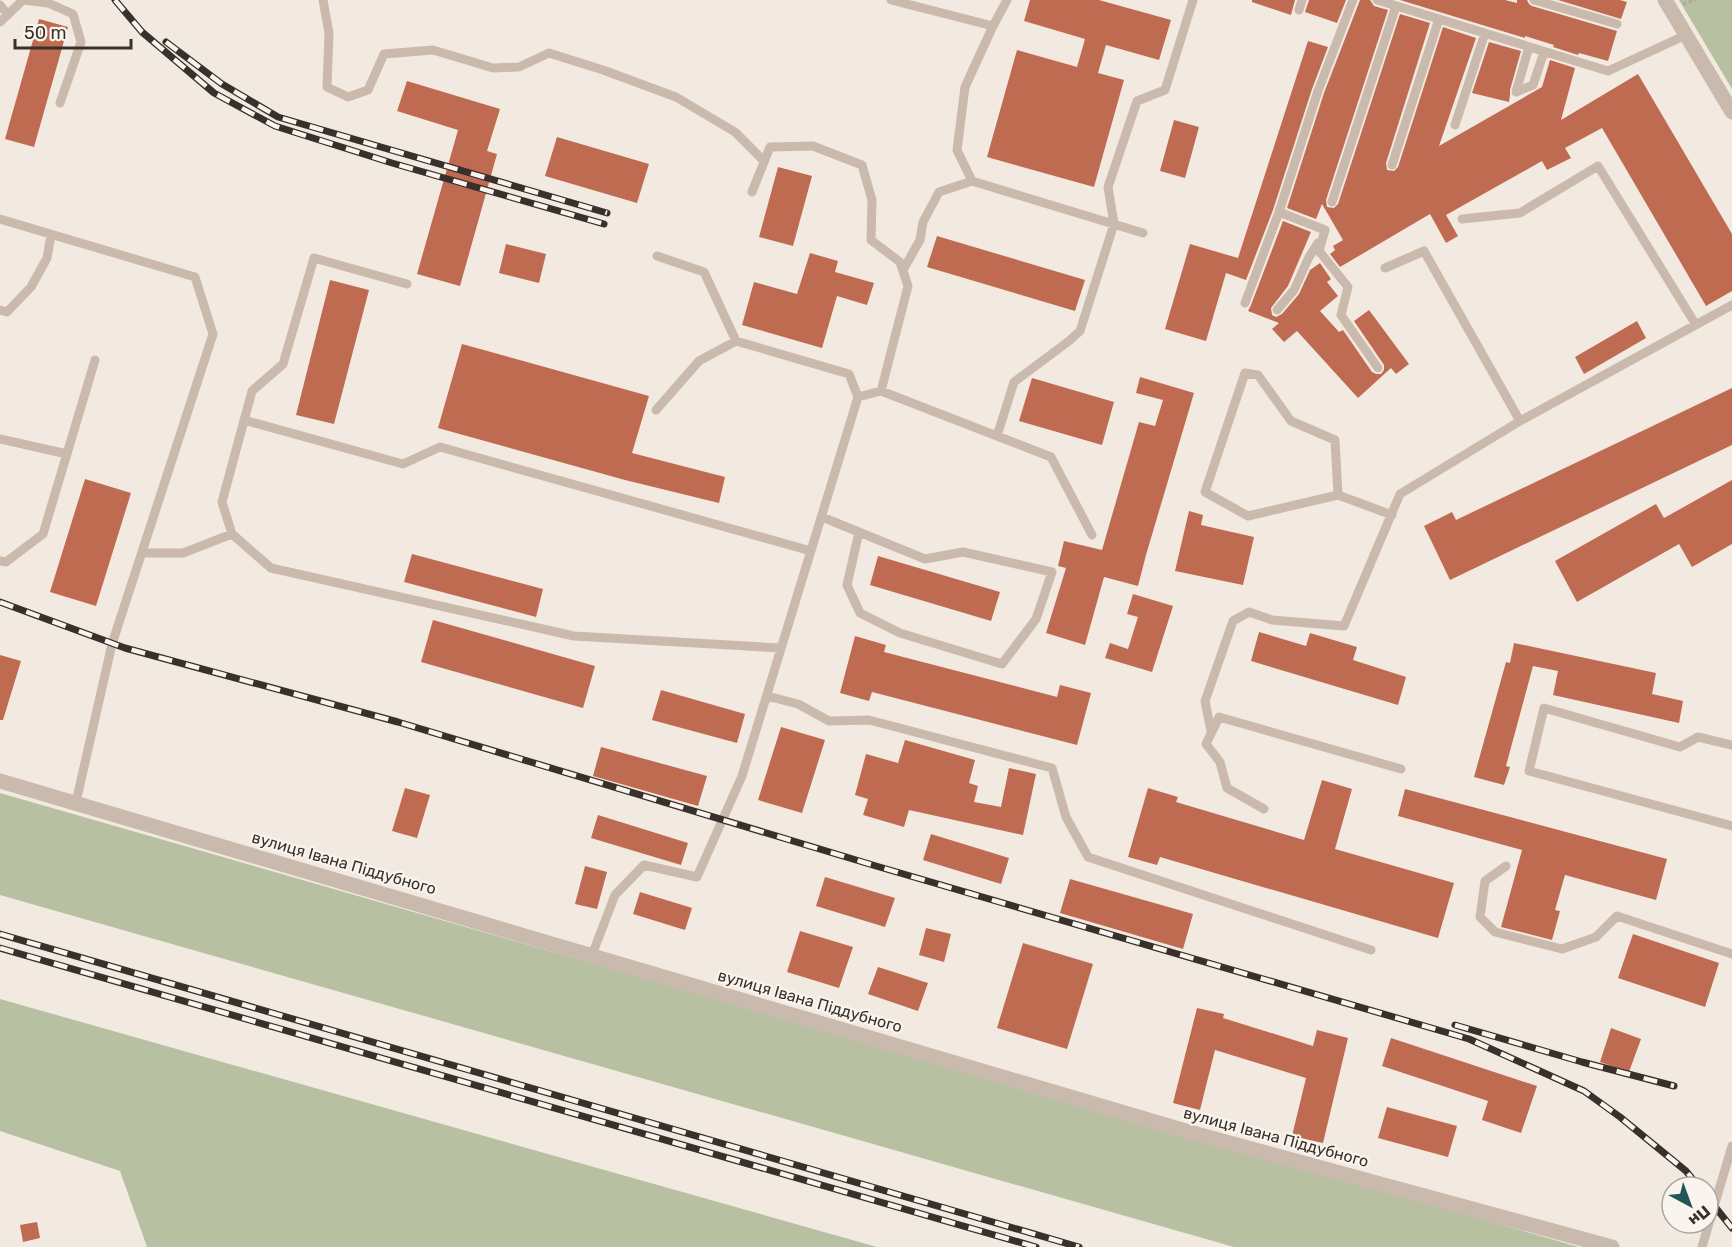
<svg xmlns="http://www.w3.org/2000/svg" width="1732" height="1247" viewBox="0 0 1732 1247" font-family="Rubik,sans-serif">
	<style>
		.green { fill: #b7c1a1 }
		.building { fill: #bf6b52 }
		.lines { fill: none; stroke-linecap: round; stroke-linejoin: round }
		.path { stroke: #b6a497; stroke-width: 3; stroke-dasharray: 3 3; stroke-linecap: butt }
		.service { stroke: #cabaad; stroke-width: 9 }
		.tertiary { stroke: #cabaad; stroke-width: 15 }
		.rail-casing { stroke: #39302b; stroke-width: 7 }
		.rail { stroke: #faf4ee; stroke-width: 4.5; stroke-dasharray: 14; stroke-linecap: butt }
		.labels { text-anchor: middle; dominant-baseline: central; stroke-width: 4.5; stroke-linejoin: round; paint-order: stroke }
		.street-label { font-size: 16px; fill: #39302b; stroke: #faf4ee }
	</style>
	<rect width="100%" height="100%" fill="#f2eae1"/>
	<!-- green -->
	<path class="green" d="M 1679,0 L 1732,0 L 1732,89 Z
		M 0,793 L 1579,1247 L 1234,1247 L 0,895 Z
		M 0,999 L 877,1247 L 147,1247 L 120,1171 L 0,1131 Z"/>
	<!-- building -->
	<path class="building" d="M 1030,0 L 1099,0 L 1171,20 L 1159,60 L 1106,45 L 1098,73 L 1124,80 L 1094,187 L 987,157 L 1017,50 L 1077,67 L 1085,39 L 1024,21 Z
		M 1252,0 L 1295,0 L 1291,15 L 1252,2 Z
		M 1309,0 L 1346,0 L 1337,23 L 1305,12 Z
		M 1360,0 L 1370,0 L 1374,6 L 1388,10 L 1326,200 L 1327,207 L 1334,208 L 1338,204 L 1400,14 L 1430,23 L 1386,163 L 1387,170 L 1394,171 L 1398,167 L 1443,27 L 1476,38 L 1439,146 L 1542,87 L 1550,60 L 1575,68 L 1561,120 L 1638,74 L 1732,234 L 1732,291 L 1706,306 L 1602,128 L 1565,148 L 1571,158 L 1547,170 L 1542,161 L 1446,215 L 1458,236 L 1446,243 L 1430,214 L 1340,267 L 1330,254 L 1335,250 L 1333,246 L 1343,240 L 1322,204 L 1316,219 L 1287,208 L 1324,93 Z
		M 1400,0 L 1505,0 L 1517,3 L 1517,0 L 1527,0 L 1529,4 L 1532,6 L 1617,31 L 1608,61 L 1579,53 L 1578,55 L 1553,47 L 1554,45 L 1525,36 L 1525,38 Z
		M 1558,0 L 1620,0 L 1627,2 L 1621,19 Z
		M 39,19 L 68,27 L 34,147 L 5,139 Z
		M 1308,41 L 1328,47 L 1312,89 L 1273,210 L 1246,280 L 1226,273 L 1206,341 L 1165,329 L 1190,244 L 1238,258 Z
		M 1489,42 L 1521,51 L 1510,90 L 1510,95 L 1509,102 L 1472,93 Z
		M 407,81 L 500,109 L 487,151 L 497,154 L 460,286 L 417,274 L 458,130 L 397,111 Z
		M 1174,120 L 1199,127 L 1185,178 L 1160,171 Z
		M 557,137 L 649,164 L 637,203 L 545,176 Z
		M 778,167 L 812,176 L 793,246 L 759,237 Z
		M 1283,221 L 1311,232 L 1288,286 L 1271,308 L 1272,315 L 1276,317 L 1282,314 L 1299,294 L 1310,270 L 1320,263 L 1331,279 L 1327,282 L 1338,296 L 1320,311 L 1339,332 L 1343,330 L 1372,372 L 1376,374 L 1381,374 L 1384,370 L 1384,365 L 1354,321 L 1369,310 L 1409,364 L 1396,374 L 1391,368 L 1358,398 L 1297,331 L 1284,342 L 1272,329 L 1279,323 L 1248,311 L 1251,305 Z
		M 937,236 L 1085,280 L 1075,311 L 927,267 Z
		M 506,244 L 546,254 L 539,283 L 499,273 Z
		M 810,253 L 838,261 L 835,272 L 874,283 L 867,305 L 837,296 L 822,348 L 742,325 L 754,282 L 797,294 Z
		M 330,280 L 369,290 L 334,424 L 296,415 Z
		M 1637,321 L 1646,338 L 1584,374 L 1575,357 Z
		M 462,344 L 649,396 L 632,453 L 725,477 L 719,503 L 625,480 L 438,428 Z
		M 1140,377 L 1194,393 L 1146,555 L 1138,586 L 1104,577 L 1085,645 L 1046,633 L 1066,568 L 1058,566 L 1064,541 L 1102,550 L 1139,422 L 1155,426 L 1163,400 L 1136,393 Z
		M 1032,378 L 1114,402 L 1102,445 L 1019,421 Z
		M 1732,388 L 1732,445 L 1450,580 L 1424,526 L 1452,512 L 1456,520 Z
		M 85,479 L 131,493 L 96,606 L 50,592 Z
		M 1732,480 L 1732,544 L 1692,567 L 1679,544 L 1577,602 L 1555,561 L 1656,504 L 1664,518 Z
		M 1189,511 L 1203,515 L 1201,525 L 1254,537 L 1243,585 L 1175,571 Z
		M 412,554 L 543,589 L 536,617 L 404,582 Z
		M 878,556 L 1000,592 L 991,621 L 870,585 Z
		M 1133,594 L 1173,606 L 1152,672 L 1105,658 L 1110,643 L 1128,649 L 1138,617 L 1127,614 Z
		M 433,620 L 595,666 L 583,708 L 421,662 Z
		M 1259,632 L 1306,646 L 1310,633 L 1357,647 L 1353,660 L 1406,677 L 1398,705 L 1251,661 Z
		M 855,636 L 886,645 L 884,652 L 1057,697 L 1060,685 L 1091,693 L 1077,745 L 872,692 L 869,701 L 840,693 Z
		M 1514,643 L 1656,673 L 1652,694 L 1683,701 L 1679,723 L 1553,695 L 1558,671 L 1533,666 L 1506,766 L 1510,767 L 1504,785 L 1474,777 L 1506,662 L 1510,663 Z
		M 0,655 L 21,661 L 3,720 L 0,720 Z
		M 661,690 L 745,714 L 737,743 L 652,720 Z
		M 781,727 L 825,740 L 802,813 L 758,800 Z
		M 905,740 L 975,760 L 969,783 L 978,786 L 974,802 L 1001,807 L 1009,768 L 1036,774 L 1023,835 L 909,810 L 904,827 L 863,815 L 868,799 L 855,795 L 866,754 L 898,763 Z
		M 601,747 L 707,776 L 698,806 L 593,776 Z
		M 1322,780 L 1352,789 L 1335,849 L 1454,883 L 1438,938 L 1160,857 L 1157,865 L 1128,857 L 1148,788 L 1178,797 L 1176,802 L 1304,840 Z
		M 405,788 L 430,795 L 417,838 L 392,831 Z
		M 1405,789 L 1667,859 L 1656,900 L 1565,875 L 1555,910 L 1560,911 L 1552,940 L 1501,927 L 1522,850 L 1398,816 Z
		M 598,815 L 688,843 L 681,865 L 591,838 Z
		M 931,834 L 1009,858 L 1001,884 L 923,860 Z
		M 585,866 L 607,872 L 597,909 L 575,904 Z
		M 825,877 L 895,898 L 885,927 L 816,906 Z
		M 1070,879 L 1193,914 L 1183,949 L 1060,913 Z
		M 640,892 L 692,908 L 685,930 L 633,914 Z
		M 926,928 L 951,934 L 944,962 L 919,955 Z
		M 800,931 L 853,947 L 839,988 L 787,972 Z
		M 1633,934 L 1719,963 L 1705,1007 L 1618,978 Z
		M 1023,943 L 1093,964 L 1067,1049 L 997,1028 Z
		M 878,967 L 928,983 L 918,1011 L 868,994 Z
		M 1197,1008 L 1224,1014 L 1223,1018 L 1313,1046 L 1317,1030 L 1348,1038 L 1323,1143 L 1292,1136 L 1306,1078 L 1215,1050 L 1200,1110 L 1173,1103 Z
		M 1611,1028 L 1641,1039 L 1629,1072 L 1600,1062 Z
		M 1391,1038 L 1537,1086 L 1521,1133 L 1482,1120 L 1488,1101 L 1382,1066 Z
		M 1387,1107 L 1457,1126 L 1448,1157 L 1378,1138 Z
		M 37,1222 L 40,1238 L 23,1242 L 20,1225 Z"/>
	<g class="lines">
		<!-- path -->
		<path class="path" d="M 1683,4 L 1696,0"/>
		<!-- service -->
		<path class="service" d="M 24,0 L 48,3 L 73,14 L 81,42 L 60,103
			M 323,0 L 329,33 L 327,87 L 348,97 L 368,90 L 384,54 L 433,50 L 493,68 L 519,67 L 549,53 L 603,70 L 676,97 L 735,132 L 764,161
			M 891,0 L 993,26
			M 1007,0 L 993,26 L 965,87 L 957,150 L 972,181 L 1143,233
			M 1377,0 L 1608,71 L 1686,35
			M 1534,0 L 1617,24
			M 0,5 L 8,15
			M 1299,10 L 1302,0
			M 0,22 L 23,0
			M 1529,47 L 1516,92 L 1533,85 L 1544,52
			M 1455,125 L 1485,33
			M 1392,165 L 1439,19
			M 752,192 L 770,147 L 813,146 L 862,165 L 872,200 L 871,240 L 900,262 L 908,286 L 881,391
			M 1332,202 L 1396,6
			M 1279,212 L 1325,230 L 1319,251 L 1348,287 L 1341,315 L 1378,368
			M 0,219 L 195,277 L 213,334 L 112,644 L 76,802
			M 1462,219 L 1520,213 L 1598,166 L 1696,325
			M 657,256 L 704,272 L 736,341
			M 1385,268 L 1424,251 L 1520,421
			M 903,270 L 920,240 L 923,222 L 939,192 L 972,181
			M 1245,303 L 1279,212 L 1318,91 L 1353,0
			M 0,310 L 7,312 L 31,287 L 47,258 L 51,235
			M 1277,310 L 1294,290 L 1309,257 L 1318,243
			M 656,410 L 699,361 L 736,341 L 849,374 L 858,397
			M 244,420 L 403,464 L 440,447 L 811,551
			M 997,436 L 1014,382 L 1069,341 L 1080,331 L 1114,224 L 1108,187 L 1137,101 L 1165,90 L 1193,0
			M 0,439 L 67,454
			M 1338,495 L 1248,516 L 1205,492 L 1245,373 L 1258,375 L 1291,421 L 1335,440 L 1338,495 L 1392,515
			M 822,517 L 925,559 L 963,552 L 1052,572 L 1036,619 L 1002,664 L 900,633 L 860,613 L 847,585 L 859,532
			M 232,534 L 222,502 L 252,391 L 283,364 L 314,258 L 407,284
			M 142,553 L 183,553 L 232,534 L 271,568 L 574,636 L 781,648
			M 0,561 L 6,562 L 43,534 L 95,360
			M 767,696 L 798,704 L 829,721 L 869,720 L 1052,768 L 1066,817 L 1088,857 L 1371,950
			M 1211,731 L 1205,701 L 1233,621 L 1249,612 L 1272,620 L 1344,626 L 1400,494 L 1520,421 L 1732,305
			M 1732,745 L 1698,737 L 1680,747 L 1544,708 L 1529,771 L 1732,826
			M 1264,809 L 1227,788 L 1220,762 L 1206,744 L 1219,717 L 1401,769
			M 1506,866 L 1485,881 L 1480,917 L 1495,932 L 1562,949 L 1596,937 L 1617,916 L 1732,954
			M 592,955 L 615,895 L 644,865 L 697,877 L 742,776 L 858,397 L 881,391 L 1051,457 L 1092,535
			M 1702,1247 L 1732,1146"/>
		<!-- tertiary -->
		<path class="tertiary" d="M 1665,0 L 1732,112
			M 0,781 L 1189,1132 L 1612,1247"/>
		<defs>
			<path id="rail" d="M 115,0 L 142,32 L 214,93 L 275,126 L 392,163 L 604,224
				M 166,42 L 222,84 L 278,117 L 607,213
				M 0,602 L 125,648 L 398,722 L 876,866 L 1469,1039 L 1584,1091 L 1620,1117 L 1686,1171 L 1699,1187
				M 0,934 L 1079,1247
				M 0,948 L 1036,1247
				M 1455,1025 L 1582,1062 L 1674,1086
				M 1708,1198 L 1732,1228"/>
		</defs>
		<!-- rail casing -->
		<use href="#rail" class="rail-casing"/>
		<!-- rail -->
		<use href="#rail" class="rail"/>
	</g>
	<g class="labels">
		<!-- street labels -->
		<g class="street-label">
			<text transform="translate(344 863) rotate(16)">вулиця Івана Піддубного</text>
			<text transform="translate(810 1001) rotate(16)">вулиця Івана Піддубного</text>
			<text transform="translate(1276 1137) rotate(15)">вулиця Івана Піддубного</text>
		</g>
	</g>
	<!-- north arrow -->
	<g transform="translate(1690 1205) rotate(139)"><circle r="28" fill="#faf4ee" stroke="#ada6a0" stroke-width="1.5"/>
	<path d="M0-4.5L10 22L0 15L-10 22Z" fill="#235659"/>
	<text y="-9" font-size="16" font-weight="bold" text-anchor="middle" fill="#39302b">Пн</text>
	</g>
	<!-- scale -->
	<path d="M15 39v9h116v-9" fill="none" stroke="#39302b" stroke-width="3"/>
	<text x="24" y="39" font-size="18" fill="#39302b" stroke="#faf4ee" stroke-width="4.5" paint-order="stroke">50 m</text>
</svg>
